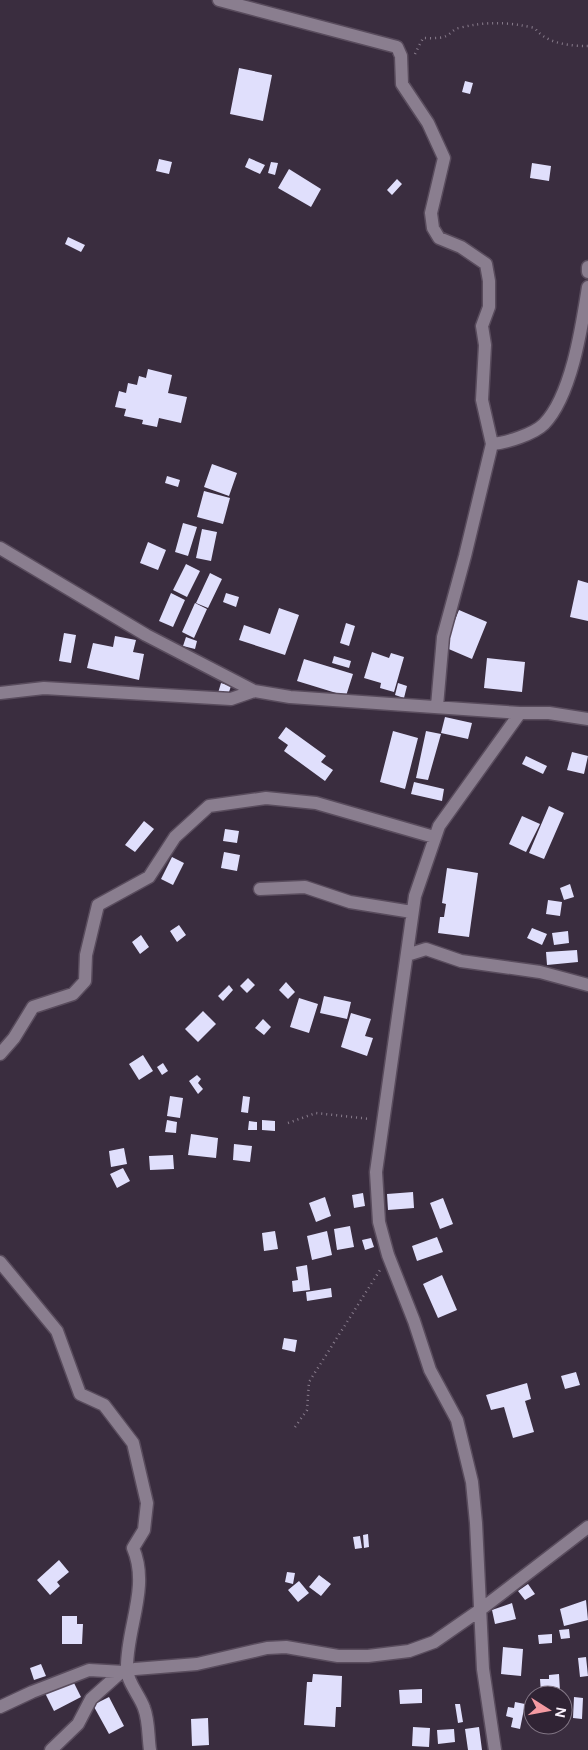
<svg xmlns="http://www.w3.org/2000/svg" width="588" height="1750" viewBox="0 0 588 1750" font-family="'DM Sans',sans-serif">
	<style>
		.building { fill: #e0dffc }
		.lines { fill: none; stroke-linecap: round; stroke-linejoin: round }
		.minor-casing { stroke: #594c5d; stroke-width: 15 }
		.path { stroke: #887c8c; stroke-width: 2.5; stroke-dasharray: 1 4; stroke-linecap: butt }
		.minor { stroke: #8a7e8f; stroke-width: 12 }
	</style>
	<rect width="100%" height="100%" fill="#3a2d3f"/>
	<!-- building -->
	<path class="building" d="M 239,68 L 272,75 L 263,121 L 230,114 Z
		M 465,81 L 473,83 L 470,94 L 462,92 Z
		M 249,158 L 265,165 L 260,174 L 245,167 Z
		M 159,159 L 172,162 L 169,174 L 156,171 Z
		M 271,162 L 278,163 L 275,175 L 268,173 Z
		M 532,163 L 551,166 L 549,181 L 530,178 Z
		M 289,169 L 321,189 L 311,207 L 278,188 Z
		M 397,179 L 402,184 L 392,195 L 387,190 Z
		M 68,237 L 85,245 L 81,252 L 65,244 Z
		M 148,369 L 172,375 L 168,393 L 187,397 L 181,423 L 159,418 L 157,427 L 142,424 L 143,420 L 124,416 L 126,409 L 115,407 L 119,391 L 126,393 L 128,383 L 137,385 L 139,376 L 146,378 Z
		M 212,464 L 237,473 L 229,496 L 204,487 Z
		M 167,476 L 180,480 L 178,487 L 165,483 Z
		M 204,491 L 230,498 L 223,524 L 197,517 Z
		M 183,523 L 197,527 L 188,556 L 175,552 Z
		M 202,529 L 217,532 L 211,561 L 196,558 Z
		M 148,542 L 166,550 L 158,570 L 140,563 Z
		M 186,564 L 200,571 L 187,597 L 173,590 Z
		M 210,573 L 222,579 L 208,608 L 196,603 Z
		M 578,580 L 588,583 L 588,621 L 570,617 Z
		M 171,593 L 185,600 L 173,627 L 159,621 Z
		M 226,593 L 239,597 L 236,607 L 223,602 Z
		M 195,603 L 207,609 L 194,638 L 182,632 Z
		M 279,608 L 299,615 L 285,655 L 239,640 L 244,625 L 270,634 Z
		M 459,610 L 487,622 L 472,659 L 444,647 Z
		M 346,623 L 355,626 L 349,646 L 340,643 Z
		M 64,633 L 76,635 L 71,663 L 59,661 Z
		M 115,636 L 136,640 L 133,652 L 144,654 L 139,680 L 87,668 L 93,643 L 113,647 Z
		M 186,637 L 197,641 L 195,649 L 183,646 Z
		M 372,652 L 389,658 L 391,653 L 404,657 L 394,692 L 380,688 L 381,683 L 364,678 Z
		M 334,656 L 351,661 L 349,668 L 332,663 Z
		M 487,658 L 525,662 L 522,692 L 484,688 Z
		M 304,659 L 353,674 L 346,696 L 297,681 Z
		M 221,683 L 231,686 L 228,695 L 218,693 Z
		M 398,683 L 407,686 L 404,698 L 395,695 Z
		M 445,717 L 472,723 L 468,739 L 441,733 Z
		M 286,727 L 326,756 L 321,762 L 333,770 L 325,781 L 284,751 L 288,745 L 278,738 Z
		M 393,731 L 418,738 L 405,789 L 380,782 Z
		M 426,731 L 441,734 L 428,780 L 416,778 Z
		M 572,752 L 588,756 L 584,774 L 567,770 Z
		M 526,756 L 547,766 L 543,774 L 522,764 Z
		M 414,782 L 444,789 L 442,801 L 411,794 Z
		M 549,806 L 564,813 L 544,859 L 529,853 Z
		M 522,816 L 540,824 L 526,852 L 509,844 Z
		M 144,821 L 154,829 L 135,852 L 125,845 Z
		M 225,829 L 239,831 L 237,843 L 223,841 Z
		M 224,852 L 240,855 L 237,871 L 221,868 Z
		M 172,857 L 184,863 L 173,885 L 161,879 Z
		M 447,868 L 478,873 L 469,937 L 438,933 L 440,917 L 444,917 L 446,904 L 442,903 Z
		M 570,884 L 574,897 L 564,900 L 560,888 Z
		M 548,900 L 562,902 L 560,916 L 546,914 Z
		M 179,925 L 186,935 L 177,942 L 170,931 Z
		M 532,928 L 547,934 L 542,945 L 527,938 Z
		M 568,931 L 569,943 L 554,945 L 552,933 Z
		M 141,935 L 149,947 L 140,954 L 132,942 Z
		M 577,950 L 578,962 L 547,965 L 546,952 Z
		M 248,978 L 255,985 L 247,993 L 240,986 Z
		M 286,982 L 295,992 L 288,999 L 279,990 Z
		M 229,985 L 233,990 L 223,1001 L 218,996 Z
		M 324,996 L 351,1002 L 347,1019 L 320,1013 Z
		M 299,998 L 318,1004 L 309,1033 L 290,1027 Z
		M 203,1011 L 216,1024 L 198,1042 L 185,1029 Z
		M 351,1013 L 371,1019 L 365,1036 L 373,1038 L 367,1056 L 341,1047 Z
		M 263,1019 L 271,1027 L 264,1035 L 255,1028 Z
		M 143,1055 L 153,1071 L 139,1080 L 129,1064 Z
		M 163,1063 L 168,1071 L 162,1075 L 157,1067 Z
		M 197,1075 L 201,1079 L 198,1083 L 203,1089 L 198,1094 L 189,1081 Z
		M 170,1096 L 183,1098 L 180,1118 L 167,1116 Z
		M 243,1096 L 250,1097 L 248,1113 L 241,1112 Z
		M 167,1120 L 177,1122 L 176,1133 L 165,1132 Z
		M 262,1120 L 275,1121 L 275,1131 L 262,1130 Z
		M 249,1121 L 257,1122 L 257,1130 L 248,1130 Z
		M 191,1134 L 218,1138 L 216,1158 L 188,1155 Z
		M 234,1144 L 252,1146 L 250,1162 L 233,1160 Z
		M 124,1148 L 127,1164 L 111,1167 L 109,1151 Z
		M 173,1155 L 174,1169 L 150,1170 L 149,1156 Z
		M 123,1168 L 130,1181 L 117,1188 L 110,1174 Z
		M 413,1192 L 414,1208 L 388,1210 L 387,1194 Z
		M 363,1193 L 365,1206 L 354,1208 L 352,1195 Z
		M 325,1197 L 331,1216 L 316,1222 L 309,1203 Z
		M 443,1198 L 453,1224 L 440,1229 L 430,1203 Z
		M 350,1226 L 354,1247 L 337,1250 L 334,1229 Z
		M 275,1231 L 278,1249 L 264,1251 L 262,1233 Z
		M 327,1231 L 332,1255 L 312,1260 L 307,1236 Z
		M 437,1237 L 443,1252 L 417,1261 L 412,1246 Z
		M 371,1238 L 374,1247 L 365,1250 L 362,1240 Z
		M 307,1265 L 310,1290 L 293,1292 L 292,1281 L 298,1280 L 296,1267 Z
		M 442,1275 L 457,1310 L 438,1318 L 423,1284 Z
		M 331,1288 L 332,1297 L 307,1301 L 306,1292 Z
		M 284,1338 L 297,1340 L 295,1352 L 282,1349 Z
		M 576,1372 L 580,1385 L 565,1389 L 561,1376 Z
		M 527,1383 L 531,1399 L 525,1401 L 534,1432 L 513,1438 L 504,1407 L 491,1410 L 486,1395 Z
		M 368,1534 L 369,1547 L 364,1548 L 363,1535 Z
		M 360,1536 L 362,1548 L 355,1549 L 353,1537 Z
		M 59,1560 L 69,1572 L 57,1582 L 60,1586 L 50,1595 L 37,1580 Z
		M 287,1572 L 295,1573 L 293,1584 L 285,1582 Z
		M 319,1575 L 331,1584 L 321,1596 L 309,1587 Z
		M 299,1581 L 309,1593 L 298,1602 L 288,1590 Z
		M 528,1584 L 535,1594 L 525,1600 L 518,1591 Z
		M 586,1600 L 588,1620 L 564,1626 L 560,1609 Z
		M 512,1603 L 516,1619 L 495,1624 L 492,1610 Z
		M 62,1616 L 77,1616 L 77,1624 L 83,1624 L 82,1644 L 62,1644 Z
		M 569,1629 L 570,1638 L 561,1639 L 559,1630 Z
		M 552,1634 L 552,1643 L 539,1644 L 538,1635 Z
		M 503,1647 L 523,1649 L 521,1676 L 501,1674 Z
		M 586,1657 L 588,1676 L 580,1677 L 578,1658 Z
		M 41,1664 L 46,1676 L 34,1680 L 30,1668 Z
		M 313,1674 L 342,1676 L 341,1707 L 336,1707 L 335,1727 L 304,1725 L 307,1682 L 312,1682 Z
		M 559,1674 L 560,1691 L 541,1693 L 540,1679 L 549,1679 L 549,1675 Z
		M 72,1679 L 81,1697 L 54,1711 L 45,1693 Z
		M 422,1689 L 422,1703 L 400,1704 L 399,1690 Z
		M 109,1697 L 124,1726 L 109,1734 L 93,1705 Z
		M 574,1697 L 583,1698 L 582,1719 L 573,1718 Z
		M 515,1702 L 525,1704 L 520,1729 L 511,1727 L 513,1718 L 506,1716 L 508,1707 L 514,1708 Z
		M 455,1704 L 460,1704 L 463,1722 L 458,1723 Z
		M 208,1718 L 209,1745 L 192,1746 L 191,1719 Z
		M 413,1727 L 430,1728 L 429,1747 L 412,1746 Z
		M 479,1727 L 482,1750 L 468,1750 L 465,1729 Z
		M 454,1729 L 455,1742 L 438,1744 L 437,1730 Z"/>
	<g class="lines">
		<defs>
			<path id="minor" d="M 219,0 L 397,47 L 401,56 L 402,84 L 428,123 L 444,158 L 431,213 L 433,228 L 439,238 L 461,247 L 486,264 L 489,281 L 489,307 L 482,326 L 485,345 L 482,400 L 492,444 L 465,556 L 443,637 L 437,706
				M 588,267 L 588,272
				M 492,444 C 506,443 534,434 544,424 C 572,395 582,325 588,287
				M 0,548 L 146,635 L 254,691 L 290,697 L 520,713 L 549,713 L 588,719
				M 0,693 L 44,688 L 231,699 L 254,691
				M 260,889 L 305,887 L 350,902 L 412,912
				M 407,955 L 426,949 L 461,961 L 540,972 L 588,985
				M 0,1054 L 14,1038 L 33,1007 L 73,994 L 85,981 L 86,955 L 98,905 L 149,877 L 175,837 L 209,806 L 266,798 L 316,803 L 434,837
				M 0,1262 L 57,1331 L 80,1394 L 104,1405 L 133,1443 L 147,1503 L 144,1530 L 133,1548 C 150,1587 126,1629 127,1669 C 127,1682 140,1696 144,1708 C 149,1721 148,1737 150,1750
				M 0,1707 L 32,1692 L 89,1670 L 124,1672
				M 51,1750 L 78,1724 L 91,1699 L 120,1673 L 135,1669 L 197,1664 L 267,1648 L 286,1647 L 338,1656 L 368,1656 L 409,1651 L 434,1642 L 480,1610 L 588,1527
				M 495,1750 L 483,1669 L 476,1523 L 472,1482 L 457,1420 L 430,1370 L 414,1321 L 388,1255 L 379,1222 L 376,1172 L 415,896 L 439,826 L 520,713"/>
		</defs>
		<!-- minor casing -->
		<use href="#minor" class="minor-casing"/>
		<!-- path -->
		<path class="path" d="M 415,54 L 423,38 C 429,38 440,39 446,36 C 451,34 453,29 459,28 C 487,21 507,22 535,28 C 546,44 571,46 588,46
			M 288,1123 L 316,1113 L 370,1119
			M 295,1427 L 307,1410 L 309,1382 L 380,1270"/>
		<!-- minor -->
		<use href="#minor" class="minor"/>
	</g>
	<!-- north arrow -->
	<g transform="translate(548 1710) rotate(101)"><circle r="24" fill="#302334" stroke="#817584"/>
	<path d="M0-4L9 19L0 12L-9 19Z" fill="#f49aa2"/>
	<text y="-8" font-size="14" font-weight="bold" text-anchor="middle" fill="#faf1fd">N</text>
	</g>
</svg>
